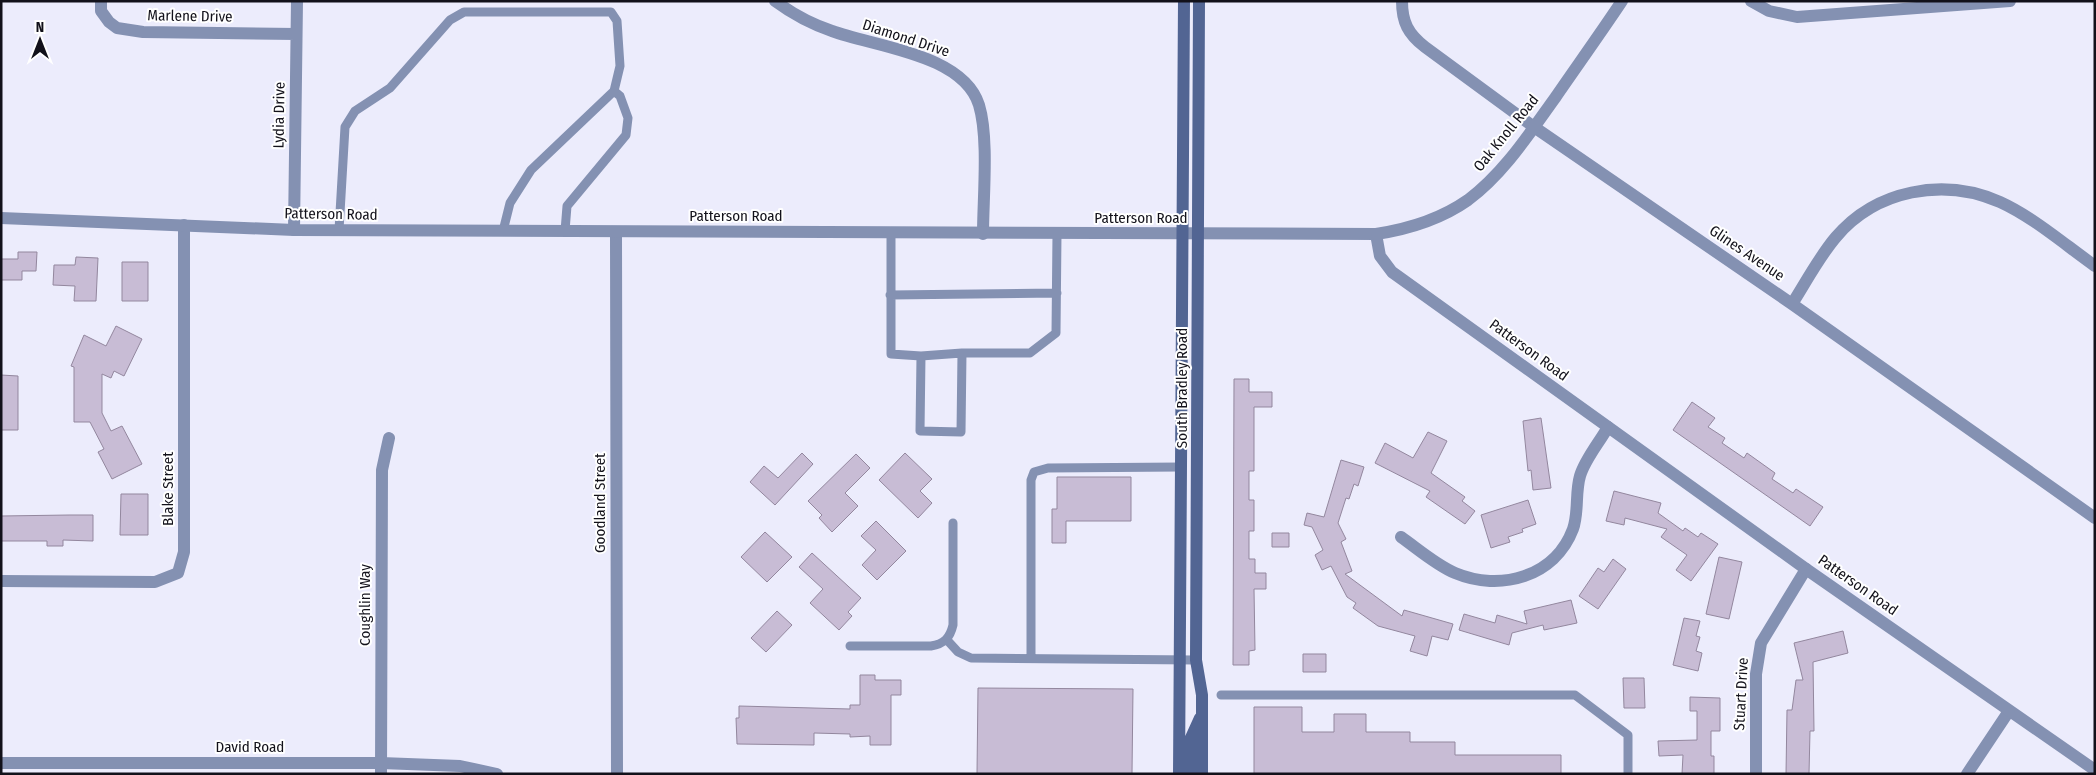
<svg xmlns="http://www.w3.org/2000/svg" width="2096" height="775" viewBox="0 0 2096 775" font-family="'Fira Sans Condensed',sans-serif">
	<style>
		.building { fill: #c8bcd5; stroke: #93879e }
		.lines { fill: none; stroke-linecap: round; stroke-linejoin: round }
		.service { stroke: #8491b2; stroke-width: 9 }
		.minor { stroke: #8491b2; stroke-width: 12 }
		.tertiary { stroke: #8491b2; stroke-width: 12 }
		.secondary { stroke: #526593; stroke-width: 12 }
		.labels { text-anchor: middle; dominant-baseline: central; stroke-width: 4; stroke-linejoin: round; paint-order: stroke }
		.street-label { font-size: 15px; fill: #12111a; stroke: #fff }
	</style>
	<rect width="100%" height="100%" fill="#ececfc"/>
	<!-- building -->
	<path class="building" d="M 18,252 L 37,252 L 36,271 L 22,271 L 22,280 L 1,280 L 1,259 L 18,259 Z
		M 76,257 L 98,258 L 96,301 L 74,301 L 75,286 L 53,285 L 54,265 L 75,265 Z
		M 122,262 L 148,262 L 148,301 L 122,301 Z
		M 116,326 L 142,339 L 124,376 L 114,371 L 111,378 L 102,374 L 102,413 L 111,431 L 122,426 L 142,464 L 112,479 L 98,452 L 104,449 L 90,422 L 74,422 L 74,367 L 71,366 L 84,335 L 106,346 Z
		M 1,375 L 18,376 L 18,430 L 1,430 Z
		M 1234,379 L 1249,379 L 1249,392 L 1272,392 L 1272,407 L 1254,407 L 1254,471 L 1249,471 L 1249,500 L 1254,500 L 1254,531 L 1249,531 L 1249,559 L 1255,559 L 1255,573 L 1266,573 L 1266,589 L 1254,589 L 1255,650 L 1249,651 L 1249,665 L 1233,665 Z
		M 1692,402 L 1715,418 L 1708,427 L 1725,438 L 1722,443 L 1744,458 L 1747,453 L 1775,473 L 1772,479 L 1793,493 L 1796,489 L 1823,507 L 1810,526 L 1673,430 Z
		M 1541,418 L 1551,488 L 1533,490 L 1531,470 L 1528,471 L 1523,421 Z
		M 1428,432 L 1447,441 L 1431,473 L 1465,497 L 1462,501 L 1475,511 L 1465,524 L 1426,497 L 1430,491 L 1375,463 L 1385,443 L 1413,458 Z
		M 802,453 L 813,464 L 775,505 L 750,482 L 764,466 L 778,478 Z
		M 905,453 L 932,479 L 920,491 L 932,503 L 918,518 L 879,480 Z
		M 856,454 L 870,468 L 845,493 L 858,506 L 832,532 L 819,518 L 822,515 L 808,501 Z
		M 1341,460 L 1364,467 L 1358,486 L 1354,484 L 1349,499 L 1346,498 L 1338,523 L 1346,539 L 1341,542 L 1352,571 L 1345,574 L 1402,616 L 1404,610 L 1453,624 L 1448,640 L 1432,636 L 1427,656 L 1410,651 L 1415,636 L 1378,626 L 1353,608 L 1356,603 L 1347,597 L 1331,566 L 1322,570 L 1315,555 L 1323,550 L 1312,527 L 1304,525 L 1307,513 L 1324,517 Z
		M 1057,477 L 1131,477 L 1131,521 L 1066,521 L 1066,543 L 1052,543 L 1052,509 L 1057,509 Z
		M 1614,491 L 1661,503 L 1658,513 L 1683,531 L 1685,528 L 1698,537 L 1701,533 L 1718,544 L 1691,581 L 1676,570 L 1687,555 L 1661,537 L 1667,529 L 1625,518 L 1624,525 L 1606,521 Z
		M 121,494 L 148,494 L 148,535 L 120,535 Z
		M 1528,500 L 1536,524 L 1522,529 L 1523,532 L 1508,537 L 1510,542 L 1491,548 L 1481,515 Z
		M 69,515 L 93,515 L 93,541 L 63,540 L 63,546 L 47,546 L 47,541 L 1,541 L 1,516 Z
		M 876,521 L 906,551 L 877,580 L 862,565 L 876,550 L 861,536 Z
		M 765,532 L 792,557 L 767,582 L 741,557 Z
		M 1272,533 L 1289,533 L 1289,547 L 1272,547 Z
		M 812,553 L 861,598 L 848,612 L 852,616 L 839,630 L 810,603 L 823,589 L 799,567 Z
		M 1719,557 L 1742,562 L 1729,619 L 1706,614 Z
		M 1613,559 L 1626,569 L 1598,609 L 1579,596 L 1598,568 L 1604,572 Z
		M 1571,600 L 1577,623 L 1544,630 L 1543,625 L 1512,633 L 1509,645 L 1459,630 L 1464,614 L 1495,623 L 1497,615 L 1527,624 L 1524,611 Z
		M 777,611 L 792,625 L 766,652 L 751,638 Z
		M 1684,618 L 1700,621 L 1696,636 L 1700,637 L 1696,651 L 1702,653 L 1698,671 L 1673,665 Z
		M 1843,631 L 1848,653 L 1813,662 L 1814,731 L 1810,731 L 1809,774 L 1786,774 L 1787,710 L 1792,710 L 1796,680 L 1803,680 L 1794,643 Z
		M 1303,654 L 1326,654 L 1326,672 L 1303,672 Z
		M 860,675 L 875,675 L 875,680 L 901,680 L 901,695 L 891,695 L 891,745 L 870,745 L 870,736 L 850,737 L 850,734 L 814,733 L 814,745 L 737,744 L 736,718 L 739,718 L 739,706 L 850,709 L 850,705 L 860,705 Z
		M 1623,678 L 1644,678 L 1645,708 L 1624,708 Z
		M 978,688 L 1133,689 L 1132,774 L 977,774 Z
		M 1690,697 L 1720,698 L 1720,731 L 1711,731 L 1711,756 L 1714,756 L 1714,774 L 1682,774 L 1683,755 L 1659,756 L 1658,741 L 1697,740 L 1697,711 L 1690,711 Z
		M 1254,707 L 1302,707 L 1302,732 L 1334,732 L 1334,714 L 1366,714 L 1366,732 L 1410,732 L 1410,742 L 1455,742 L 1455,755 L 1561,755 L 1561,774 L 1254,774 Z"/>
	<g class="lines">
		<!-- service -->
		<path class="service" d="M 339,230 L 345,127 L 355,111 L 390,88 L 450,20 L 464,12 L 611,12 L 617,21 L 620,66 L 614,91 L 531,170 L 510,203 L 503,231
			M 565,231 L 567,206 L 626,135 L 628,118 L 620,96 L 614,91
			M 891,233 L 891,354 L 921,356 L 962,353 L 1030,353 L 1056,333 L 1057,234
			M 890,295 L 1057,293
			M 921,356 L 920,431 L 961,432 L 962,353
			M 947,640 L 958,652 L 971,658 L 1196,660
			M 850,646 L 931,646 C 944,644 950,638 953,625 L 953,523
			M 1031,658 L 1031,480 L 1034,472 L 1048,468 L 1181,467
			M 1221,695 L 1575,695 L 1628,735 L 1628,774"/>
		<!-- minor -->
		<path class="minor" d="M 101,1 L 101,11 L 109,22 L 117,28 L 143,32 L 296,34
			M 775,1 C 794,15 811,24 832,31 C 876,47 963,54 979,105 C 989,138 983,198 983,234
			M 1402,1 C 1402,22 1408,34 1425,47 L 1534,127 L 1792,304 L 2095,518
			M 1751,1 L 1769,11 L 1797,17 L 2010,1
			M 294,230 L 297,1
			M 616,232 L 617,774
			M 1792,304 C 1806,282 1819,257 1836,237 C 1876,190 1943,177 2000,202 C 2033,217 2064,244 2095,266
			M 1401,537 C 1418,549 1436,565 1455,573 C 1500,592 1555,577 1573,529 C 1579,512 1575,493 1580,476 C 1585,459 1599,443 1608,427
			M 1,581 L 155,582 L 178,573 L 184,552 L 184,225
			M 1,763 L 381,763 L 460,766 L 497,774
			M 381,774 L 382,470 L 389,438
			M 1756,774 L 1756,674 L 1761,643 L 1806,569
			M 1967,774 L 2009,711"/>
		<!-- tertiary -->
		<path class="tertiary" d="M 1,218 L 294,230 L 1376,234 L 1380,256 L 1392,272 L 1806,569 L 2095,770
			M 1376,234 C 1409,229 1441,219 1468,200 C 1504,173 1529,134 1555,98 C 1577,66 1600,34 1622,1"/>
		<!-- secondary -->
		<path class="secondary" d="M 1199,1 L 1196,660 L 1202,695 L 1202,774
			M 1179,774 L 1184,1
			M 1190,774 L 1190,740 L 1200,718"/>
	</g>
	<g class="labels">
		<!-- street labels -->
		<g class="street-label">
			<text transform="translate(190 16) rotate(1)">Marlene Drive</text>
			<text transform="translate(906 38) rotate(18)">Diamond Drive</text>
			<text transform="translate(279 115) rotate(-89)">Lydia Drive</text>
			<text transform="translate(1506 133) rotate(-51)">Oak Knoll Road</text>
			<text transform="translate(331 214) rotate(1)">Patterson Road</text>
			<text x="736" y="216">Patterson Road</text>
			<text x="1141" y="218">Patterson Road</text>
			<text transform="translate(1747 253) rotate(34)">Glines Avenue</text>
			<text transform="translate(1529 350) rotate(36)">Patterson Road</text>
			<text transform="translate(1182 388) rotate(-90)">South Bradley Road</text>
			<text transform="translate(168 489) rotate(-90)">Blake Street</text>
			<text transform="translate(600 503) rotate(-90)">Goodland Street</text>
			<text transform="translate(1858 585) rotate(35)">Patterson Road</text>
			<text transform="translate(365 605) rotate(-90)">Coughlin Way</text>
			<text transform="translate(1741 694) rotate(-87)">Stuart Drive</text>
			<text x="250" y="747">David Road</text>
		</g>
	</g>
	<!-- border -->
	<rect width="2096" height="775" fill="none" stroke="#12111a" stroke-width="5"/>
	<!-- north arrow -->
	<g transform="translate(40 40)" stroke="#ffffff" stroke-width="4" paint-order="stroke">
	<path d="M0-4L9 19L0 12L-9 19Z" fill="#12111a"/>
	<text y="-8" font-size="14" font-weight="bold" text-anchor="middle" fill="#12111a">N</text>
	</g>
</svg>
